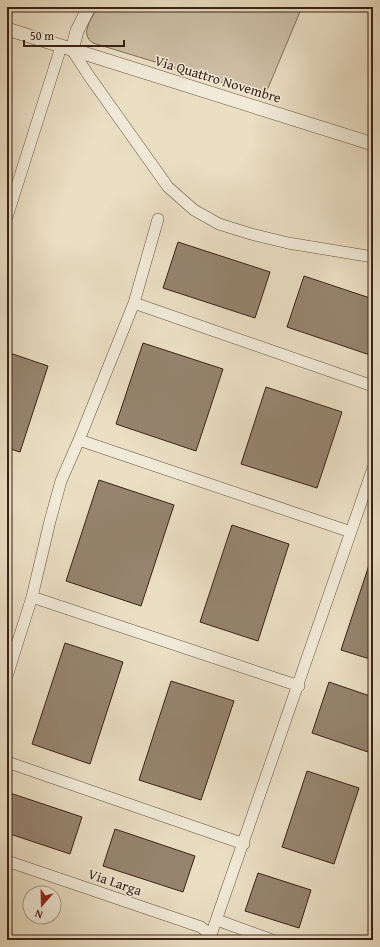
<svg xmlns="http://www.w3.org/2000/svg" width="380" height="947" viewBox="0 0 380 947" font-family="'Gentium Book Plus',serif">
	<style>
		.green { fill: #ccbea5; stroke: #83705d }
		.building { fill: #96846f; stroke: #3a2315 }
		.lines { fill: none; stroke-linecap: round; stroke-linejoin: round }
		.minor-casing { stroke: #665240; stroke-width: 12 }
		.tertiary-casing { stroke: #665240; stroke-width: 14 }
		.minor { stroke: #f1ead8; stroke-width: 11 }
		.tertiary { stroke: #f1ead8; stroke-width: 13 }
		.labels { text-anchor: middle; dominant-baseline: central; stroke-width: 3; stroke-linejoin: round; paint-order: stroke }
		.street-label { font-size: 14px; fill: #3a2315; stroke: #f1ead8 }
	</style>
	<rect width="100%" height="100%" fill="#eadec3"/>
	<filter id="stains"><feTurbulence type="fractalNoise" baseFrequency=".005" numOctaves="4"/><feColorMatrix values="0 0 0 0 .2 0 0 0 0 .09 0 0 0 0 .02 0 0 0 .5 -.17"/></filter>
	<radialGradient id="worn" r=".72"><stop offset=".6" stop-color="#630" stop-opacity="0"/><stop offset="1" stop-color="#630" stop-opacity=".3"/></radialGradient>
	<!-- green -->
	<path class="green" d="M 98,7 L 302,7 L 268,88 L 264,93 L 257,93 L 93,43 C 79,34 92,18 98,7 Z"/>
	<!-- building -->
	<path class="building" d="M 178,242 L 270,272 L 255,318 L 163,288 Z
		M 304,276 L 373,299 L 373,356 L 287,327 Z
		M 143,343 L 223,369 L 196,451 L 116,424 Z
		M 7,352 L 48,366 L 20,452 L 7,448 Z
		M 266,387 L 342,412 L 317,488 L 241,464 Z
		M 99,480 L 174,505 L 141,606 L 66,581 Z
		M 232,525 L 289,544 L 258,641 L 200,622 Z
		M 371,559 L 373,559 L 373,660 L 341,650 Z
		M 65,643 L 123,662 L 90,764 L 32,744 Z
		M 171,681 L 234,701 L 201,800 L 139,780 Z
		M 329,682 L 373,697 L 373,736 L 368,752 L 312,733 Z
		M 307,771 L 359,788 L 334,864 L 282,847 Z
		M 7,792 L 82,817 L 70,854 L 7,833 Z
		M 115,829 L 195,856 L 183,892 L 103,866 Z
		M 258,873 L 311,890 L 299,928 L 245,911 Z"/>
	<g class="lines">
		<defs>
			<path id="minor" d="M 72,50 L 89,76 L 168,187 L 194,210 L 219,224 L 251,234 L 288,243 L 373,257
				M 7,217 L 61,47
				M 134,303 L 373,386
				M 79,440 L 351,532
				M 32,597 L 299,686
				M 7,676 L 32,597 L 50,521 L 61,481 L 79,440 L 134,303 L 158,219
				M 7,762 L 244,844
				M 7,861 L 201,927 L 211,935
				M 217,920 L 272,940
				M 212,940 L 211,935 L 373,468"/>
			<path id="tertiary" d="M 7,29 L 373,144
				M 72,50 L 77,31 L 89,7"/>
		</defs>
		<!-- minor casing -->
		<use href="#minor" class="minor-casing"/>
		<!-- tertiary casing -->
		<use href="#tertiary" class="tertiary-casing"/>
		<!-- minor -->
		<use href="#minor" class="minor"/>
		<!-- tertiary -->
		<use href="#tertiary" class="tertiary"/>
	</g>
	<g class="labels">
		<!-- street labels -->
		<g class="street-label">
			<text transform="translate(218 79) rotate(17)">Via Quattro Novembre</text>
			<text transform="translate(115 882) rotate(19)">Via Larga</text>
		</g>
	</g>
	<!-- margin -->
	<rect width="380" height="947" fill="none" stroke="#eadec3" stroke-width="24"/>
	<rect x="8" y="8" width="364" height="931" fill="none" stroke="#3a2315" stroke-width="2"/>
	<rect x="12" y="12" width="356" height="923" fill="none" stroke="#3a2315"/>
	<!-- north arrow -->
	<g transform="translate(42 905) rotate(200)"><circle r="19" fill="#f1ead8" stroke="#a89a8a"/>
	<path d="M0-3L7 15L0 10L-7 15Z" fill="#8f2418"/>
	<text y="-6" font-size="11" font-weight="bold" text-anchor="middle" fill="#3a2315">N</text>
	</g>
	<!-- scale -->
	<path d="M24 40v6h100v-6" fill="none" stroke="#3a2315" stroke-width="2"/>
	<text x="30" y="40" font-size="12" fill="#3a2315" stroke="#f1ead8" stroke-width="3" paint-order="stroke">50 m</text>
	<rect width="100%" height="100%" filter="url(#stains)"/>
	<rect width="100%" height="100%" fill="url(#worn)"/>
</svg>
